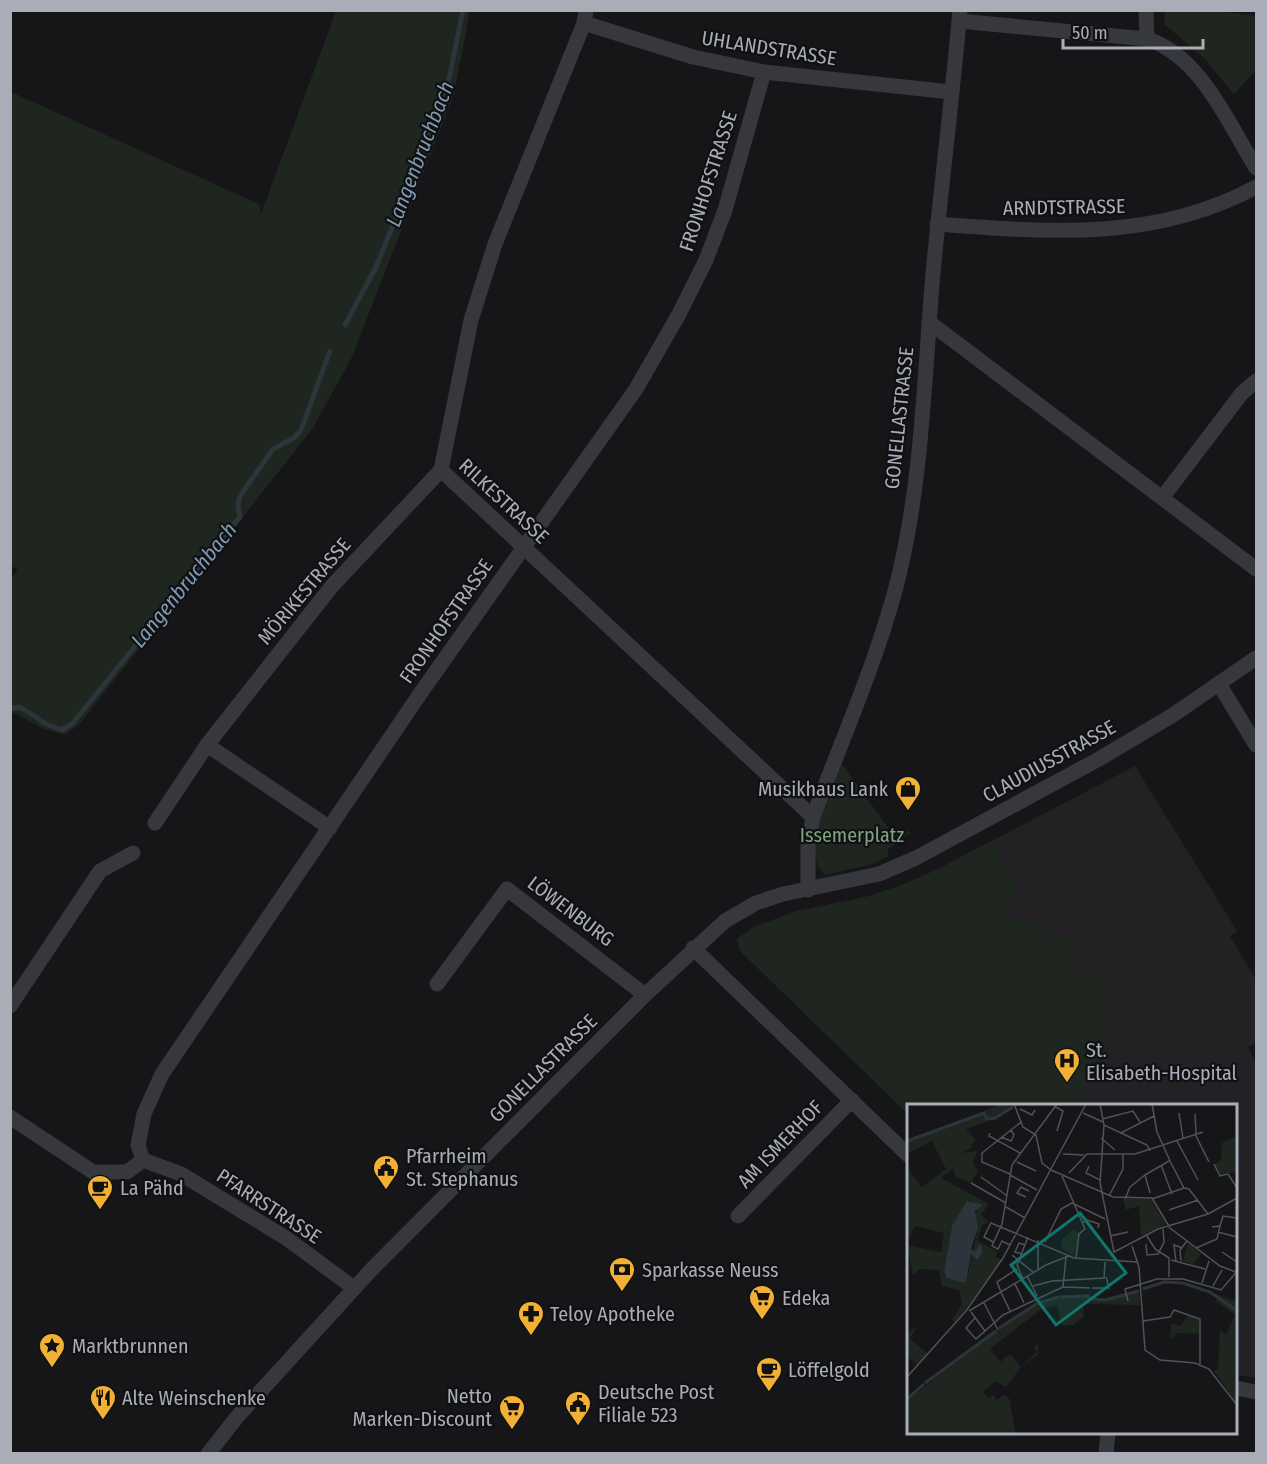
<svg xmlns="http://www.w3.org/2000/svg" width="1267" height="1464" viewBox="0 0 1267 1464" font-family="'Fira Sans Condensed',sans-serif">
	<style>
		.built { fill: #222225 }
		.green { fill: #1e261f }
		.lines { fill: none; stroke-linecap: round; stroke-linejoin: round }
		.stream { stroke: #2c353c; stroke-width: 5 }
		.street { stroke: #37383d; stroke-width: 15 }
		.labels { text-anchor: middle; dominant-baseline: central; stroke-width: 4.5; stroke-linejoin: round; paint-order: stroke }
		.street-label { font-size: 20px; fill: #a8adb8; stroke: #111113 }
		.poi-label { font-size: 20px; fill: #a8adb8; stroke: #111113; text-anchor: start }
		.park-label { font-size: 20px; fill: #7fa381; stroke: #111113 }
		.water-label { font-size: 21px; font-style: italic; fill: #7f9bb3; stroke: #111113 }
		.inset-river { fill: none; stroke: #2c353c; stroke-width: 3 }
		.inset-road { fill: none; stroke: #505258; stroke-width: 1.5 }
		.view { fill: #0f766e; fill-opacity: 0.15; stroke: #0f766e; stroke-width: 3 }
		.inset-edge { fill: none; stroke: #a8adb8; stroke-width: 3 }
	</style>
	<rect width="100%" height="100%" fill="#161618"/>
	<!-- built -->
	<path class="built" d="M 1135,766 L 1237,931 L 1230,936 L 1256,980 L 1256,1043 L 1248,1047 L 1256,1063 L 1256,1378 L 1239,1375 L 1236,1358 L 1236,1106 L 908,1106 L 908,1114 L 740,951 L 737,939 L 753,927 L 796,911 L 874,895 L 923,877 Z"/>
	<!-- green -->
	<path class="green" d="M 336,11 L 470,11 L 454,94 L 352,357 L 313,428 L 78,726 L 64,735 L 42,728 L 15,713 L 11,716 L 11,578 L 18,570 L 10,565 L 11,92 L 259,204 L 261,214 Z
		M 1216,11 L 1256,16 L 1256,70 L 1234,94 L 1204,58 L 1164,24 L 1165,11 Z
		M 842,764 L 889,829 L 912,832 L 887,850 L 889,856 L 872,864 L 826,875 C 797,855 831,789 842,764 Z
		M 991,841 L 1021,896 L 1003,905 L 1014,922 L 1044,923 L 1045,935 L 1076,940 L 1071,971 L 1109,973 L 1093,1080 L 1086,1079 L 1082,1105 L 908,1106 L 908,1114 L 740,951 L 737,939 C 779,909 828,909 875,894 C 916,882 953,861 991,841 Z"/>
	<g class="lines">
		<!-- stream -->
		<path class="stream" d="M 345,325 L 376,267 L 446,94 L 463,10
			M 10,709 L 20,707 L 48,725 L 62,730 L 72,724 L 240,517 L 238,506 L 240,496 L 273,449 L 294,438 L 301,430 L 330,351"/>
		<!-- street -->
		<path class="street" d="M 586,10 L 584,23 L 495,244 L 471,320 L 441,470 L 813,817 L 808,846 L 808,890
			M 1146,10 L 1147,39
			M 959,21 L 1147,39 C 1201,56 1228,123 1256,168
			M 584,23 L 693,57 L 764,72 L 951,92
			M 937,224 C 1049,232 1154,242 1256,187
			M 929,322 L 1256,569
			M 1162,498 L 1242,393 L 1256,381
			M 1219,684 L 1256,745
			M 207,745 L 330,828
			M 813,817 C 841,742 874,668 895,591 C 921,494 924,385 932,285 C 940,194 952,102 960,10
			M 155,823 L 207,745 L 332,586 L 441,470
			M 693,948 L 908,1155
			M 437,984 L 507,889 L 645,995
			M 10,1006 L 100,871 L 133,853
			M 10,1117 L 93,1172 L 127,1172 L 143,1160
			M 738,1216 L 852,1100
			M 354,1288 L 286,1238 L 181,1174 L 143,1160 L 138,1145 L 144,1114 L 162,1074 L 422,691 L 636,389 L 679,314 L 706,260 L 725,210 L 764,72
			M 1236,1388 L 1256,1392
			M 208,1454 L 237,1417 L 371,1270 L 645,995 L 725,921 L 756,903 L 783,894 L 879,874 L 916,858 L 1099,759 L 1173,715 L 1256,658
			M 1106,1454 L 1108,1432"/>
	</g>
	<!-- icons -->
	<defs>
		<symbol id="shop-pin" viewBox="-11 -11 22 30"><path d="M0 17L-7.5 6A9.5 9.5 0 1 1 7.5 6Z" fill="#f2b134" stroke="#111113"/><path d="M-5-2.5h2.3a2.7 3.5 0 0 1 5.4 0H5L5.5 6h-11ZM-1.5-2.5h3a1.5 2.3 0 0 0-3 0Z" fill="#111"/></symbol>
		<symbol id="hospital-pin" viewBox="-11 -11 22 30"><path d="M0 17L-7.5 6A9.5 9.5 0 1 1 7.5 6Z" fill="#f2b134" stroke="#111113"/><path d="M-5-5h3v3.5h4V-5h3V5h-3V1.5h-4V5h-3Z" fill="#111"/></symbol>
		<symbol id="civic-pin" viewBox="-11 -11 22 30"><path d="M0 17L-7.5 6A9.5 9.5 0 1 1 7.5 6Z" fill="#f2b134" stroke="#111113"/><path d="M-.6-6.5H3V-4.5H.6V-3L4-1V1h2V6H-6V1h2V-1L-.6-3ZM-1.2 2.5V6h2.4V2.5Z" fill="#111"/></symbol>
		<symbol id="cafe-pin" viewBox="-11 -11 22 30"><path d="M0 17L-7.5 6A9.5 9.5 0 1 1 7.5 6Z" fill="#f2b134" stroke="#111113"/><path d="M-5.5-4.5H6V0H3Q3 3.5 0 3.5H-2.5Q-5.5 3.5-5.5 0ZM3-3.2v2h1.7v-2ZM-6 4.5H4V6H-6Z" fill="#111"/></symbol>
		<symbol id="bank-pin" viewBox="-11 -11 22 30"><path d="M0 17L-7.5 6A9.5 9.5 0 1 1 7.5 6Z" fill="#f2b134" stroke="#111113"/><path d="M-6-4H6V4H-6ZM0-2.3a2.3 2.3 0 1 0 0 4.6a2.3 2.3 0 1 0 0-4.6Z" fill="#111"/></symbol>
		<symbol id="supermarket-pin" viewBox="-11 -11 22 30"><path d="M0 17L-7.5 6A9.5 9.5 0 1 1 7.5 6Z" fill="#f2b134" stroke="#111113"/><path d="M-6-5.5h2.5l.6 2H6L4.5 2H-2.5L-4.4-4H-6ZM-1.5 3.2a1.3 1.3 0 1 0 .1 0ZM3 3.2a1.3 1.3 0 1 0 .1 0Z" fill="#111"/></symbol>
		<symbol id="pharmacy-pin" viewBox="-11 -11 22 30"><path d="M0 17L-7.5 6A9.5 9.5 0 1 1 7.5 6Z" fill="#f2b134" stroke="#111113"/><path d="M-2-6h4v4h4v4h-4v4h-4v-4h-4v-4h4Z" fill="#111"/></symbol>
		<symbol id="sight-pin" viewBox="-11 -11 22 30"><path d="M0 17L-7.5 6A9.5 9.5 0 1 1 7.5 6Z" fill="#f2b134" stroke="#111113"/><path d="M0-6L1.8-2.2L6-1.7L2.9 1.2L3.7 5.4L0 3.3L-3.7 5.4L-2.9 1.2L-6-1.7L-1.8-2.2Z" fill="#111"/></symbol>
		<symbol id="restaurant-pin" viewBox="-11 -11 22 30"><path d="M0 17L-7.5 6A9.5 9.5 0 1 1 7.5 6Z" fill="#f2b134" stroke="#111113"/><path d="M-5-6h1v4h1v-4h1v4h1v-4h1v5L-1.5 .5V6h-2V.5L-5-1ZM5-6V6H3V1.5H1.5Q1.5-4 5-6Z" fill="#111"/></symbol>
	</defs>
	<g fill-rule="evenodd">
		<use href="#shop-pin" x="893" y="774" width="30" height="40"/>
		<use href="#hospital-pin" x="1052" y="1046" width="30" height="40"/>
		<use href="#civic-pin" x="371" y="1153" width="30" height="40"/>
		<use href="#cafe-pin" x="85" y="1173" width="30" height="40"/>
		<use href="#bank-pin" x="607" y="1255" width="30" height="40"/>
		<use href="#supermarket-pin" x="747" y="1283" width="30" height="40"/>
		<use href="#pharmacy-pin" x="516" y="1299" width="30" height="40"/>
		<use href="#sight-pin" x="37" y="1331" width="30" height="40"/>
		<use href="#cafe-pin" x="754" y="1355" width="30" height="40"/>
		<use href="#restaurant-pin" x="88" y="1383" width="30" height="40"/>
		<use href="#civic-pin" x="563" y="1389" width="30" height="40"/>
		<use href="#supermarket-pin" x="497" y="1393" width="30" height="40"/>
	</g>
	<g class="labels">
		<!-- street labels -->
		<g class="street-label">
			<text transform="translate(769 48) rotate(9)">UHLANDSTRASSE</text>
			<text transform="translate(708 181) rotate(-72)">FRONHOFSTRASSE</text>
			<text transform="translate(1064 207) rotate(-1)">ARNDTSTRASSE</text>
			<text transform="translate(899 418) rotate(-84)">GONELLASTRASSE</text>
			<text transform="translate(504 501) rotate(43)">RILKESTRASSE</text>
			<text transform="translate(304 591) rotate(-50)">MÖRIKESTRASSE</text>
			<text transform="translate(446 621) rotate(-55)">FRONHOFSTRASSE</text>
			<text transform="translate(1049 761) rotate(-29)">CLAUDIUSSTRASSE</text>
			<text transform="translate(571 911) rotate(37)">LÖWENBURG</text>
			<text transform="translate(543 1068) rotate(-45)">GONELLASTRASSE</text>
			<text transform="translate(780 1144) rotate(-46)">AM ISMERHOF</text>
			<text transform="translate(269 1206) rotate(33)">PFARRSTRASSE</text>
		</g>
		<!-- poi labels -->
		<g class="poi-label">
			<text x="888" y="789" text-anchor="end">Musikhaus Lank</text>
			<text x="1086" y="1050">St.<tspan x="1086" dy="23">Elisabeth-Hospital</tspan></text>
			<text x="406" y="1156">Pfarrheim<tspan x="406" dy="23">St. Stephanus</tspan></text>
			<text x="120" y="1188">La Pähd</text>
			<text x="642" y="1270">Sparkasse Neuss</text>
			<text x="782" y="1298">Edeka</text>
			<text x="550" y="1314">Teloy Apotheke</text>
			<text x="72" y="1346">Marktbrunnen</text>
			<text x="788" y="1370">Löffelgold</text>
			<text x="598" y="1392">Deutsche Post<tspan x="598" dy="23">Filiale 523</tspan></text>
			<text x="492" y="1396" text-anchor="end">Netto<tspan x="492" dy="23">Marken-Discount</tspan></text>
			<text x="122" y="1398">Alte Weinschenke</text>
		</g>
		<!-- park labels -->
		<g class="park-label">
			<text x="852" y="835">Issemerplatz</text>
		</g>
		<!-- water labels -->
		<g class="water-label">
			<text transform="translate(420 154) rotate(-69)">Langenbruchbach</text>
			<text transform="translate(184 585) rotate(-51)">Langenbruchbach</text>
		</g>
	</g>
	<!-- overview -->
	<g transform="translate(907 1104)">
		<rect width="330" height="330" fill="#161618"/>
		<path d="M 95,0 L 109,0 L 81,17 L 59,25 L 68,35 L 64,44 L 55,49 L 70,47 L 66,58 L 71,67 L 64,79 L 48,72 L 46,65 L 34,74 L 82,100 L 74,111 L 83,119 L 76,120 L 70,136 L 91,148 L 88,153 L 95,156 L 48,219 L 45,215 L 55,201 L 52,186 L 35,182 L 32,166 L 12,165 L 6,171 L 0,142 L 0,64 L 15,83 L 39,65 L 25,37 L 0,50 L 0,36 ZM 63,96 L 71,105 L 68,112 L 71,124 L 59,179 L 39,174 L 37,167 L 45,122 ZM 8,122 L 37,129 L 34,148 L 3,142 L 1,136 ZM 330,32 L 330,66 L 314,72 L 308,60 L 314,56 L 315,39 ZM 216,95 L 244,95 L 259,120 L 234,132 L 232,102 L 219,106 ZM 166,126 L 172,129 L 167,152 L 154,144 L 156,134 ZM 281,139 L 294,150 L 286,161 L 276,157 ZM 232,186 L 233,201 L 176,200 L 177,213 L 166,221 L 155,222 L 150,201 L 133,206 L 83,245 L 93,258 L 103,250 L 114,263 L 130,248 L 127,244 L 130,239 L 132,250 L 114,263 L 99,283 L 88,277 L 76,288 L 81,294 L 86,291 L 90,296 L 97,291 L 102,294 L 109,330 L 0,330 L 0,296 L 90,226 L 95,233 L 91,225 L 115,208 L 154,191 L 198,196 ZM 303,188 L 330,198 L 330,300 L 307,267 L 311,265 L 313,226 L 319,230 L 328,211 L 309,197 L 310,193 ZM 282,211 L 292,216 L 292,230 L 271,229 L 263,235 L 264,219 L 273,222 ZM 10,222 L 3,235 L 20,249 L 11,261 L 0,253 L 0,230 Z" fill="#1e261f" fill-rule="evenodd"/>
		<path d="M 60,97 L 76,101 L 68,107 L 71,124 L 64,145 L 67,148 L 73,140 L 76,148 L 70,156 L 64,150 L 59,179 L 39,174 L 37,167 L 45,122 Z" fill="#2c353c"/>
		<path class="inset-river" d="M 0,37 L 77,9 L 80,15 L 88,14 L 106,3M 236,185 L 257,178 L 276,179 L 303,188 L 330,207M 154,193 L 181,192 L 183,195 L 198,196 L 232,187M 92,224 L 131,199 L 152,193M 18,279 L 89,227M 0,295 L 17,280"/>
		<path class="inset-road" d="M 107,0 L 116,23 L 129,31 L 135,59 L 144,66M 193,0 L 197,21 L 193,79 L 207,148 L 251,125 L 301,110 L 330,94M 245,0 L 250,28 L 263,57 L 277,84 L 282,85 L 301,110M 147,2 L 156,7 L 150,27M 113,5 L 125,11 L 128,6M 176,9 L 196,18M 272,9 L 276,34M 288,10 L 289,30M 195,15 L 226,7 L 233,18M 197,21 L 214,29 L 247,12M 83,29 L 82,32 L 113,49M 214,29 L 240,41 L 243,47M 288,30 L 302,58M 94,33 L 104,37 L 107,31 L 104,26M 194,34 L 208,46M 270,37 L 291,76M 156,50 L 177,51M 110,58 L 129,67M 307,60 L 313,72 L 321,70 L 330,84M 254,61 L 265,90M 182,62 L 179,69 L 193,76M 144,66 L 206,93 L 245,94 L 263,124 L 313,162 L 329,168 L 327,171M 162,69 L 180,50 L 228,50 L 296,28M 103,70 L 75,58 L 75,49 L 114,18M 103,71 L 130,86M 238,71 L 262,57M 155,72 L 178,125 L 172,130 L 169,154M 74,73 L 99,91M 64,79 L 99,99M 202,92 L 216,65 L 216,51M 119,93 L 110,89 L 114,83 L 122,87M 218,95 L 223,83 L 238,71 L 243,89M 245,95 L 277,84M 165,99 L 198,115M 99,103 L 118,114M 262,106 L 291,96M 175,119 L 180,116 L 192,120 L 191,124M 313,122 L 316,112 L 330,114M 311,128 L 330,133M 203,132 L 221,128M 240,132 L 248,145 L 262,154 L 262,173M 86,138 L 77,133 L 84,119 L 167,154 L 230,158M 138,138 L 154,105 L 165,99M 239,140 L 240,151 L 251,150 L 257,138 L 256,125M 103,141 L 95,137 L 91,145 L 85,142 L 95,120 L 105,61 L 150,0M 225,142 L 232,163 L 238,246 L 253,256 L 288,259 L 302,265 L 330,301M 289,144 L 310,135 L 313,122 L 305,123M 315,148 L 330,158M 115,150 L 108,148 L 112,139 L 118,141M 105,151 L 126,168M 264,156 L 298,165M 269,157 L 267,141 L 275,144M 274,157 L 273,146 L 280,137M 131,165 L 131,136M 120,172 L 130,192M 116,175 L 110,161 L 121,133M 295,179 L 302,157M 108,180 L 117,199M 126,182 L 145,177 L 197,174 L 198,158M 306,182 L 315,166M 156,183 L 183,184M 185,184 L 202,184 L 199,173M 94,188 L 90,178 L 110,165M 94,188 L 103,207M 221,197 L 218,185 L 250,175 L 276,175 L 314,186 L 327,171M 77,199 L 91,226M 61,204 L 59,207 L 96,154 L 179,0M 62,207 L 139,161 L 159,153M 64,208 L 78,227M 68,214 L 59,224 L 69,235 L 96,211 L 156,183 L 159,153 L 163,151M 236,217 L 263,213 L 267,206 L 293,215 L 293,260M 0,273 L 59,207"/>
		<path class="view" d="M 173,109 L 219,169 L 149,221 L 104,161 Z"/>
		<rect width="330" height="330" class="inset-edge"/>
	</g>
	<!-- border -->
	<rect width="1267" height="1464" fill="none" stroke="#a8adb8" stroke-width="24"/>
	<!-- scale -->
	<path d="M1063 39v9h140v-9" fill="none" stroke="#a8adb8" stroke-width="3"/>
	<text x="1072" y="39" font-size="18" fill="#a8adb8" stroke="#111113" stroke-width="4.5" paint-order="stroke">50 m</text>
</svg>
